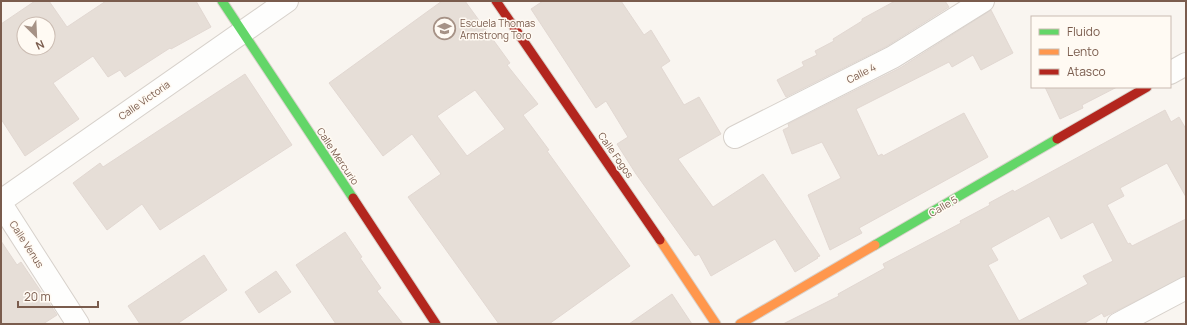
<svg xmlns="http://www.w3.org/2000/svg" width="1187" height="325" viewBox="0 0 1187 325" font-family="Manrope,sans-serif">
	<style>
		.building { fill: #e6ded7; stroke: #e2d8d2; fill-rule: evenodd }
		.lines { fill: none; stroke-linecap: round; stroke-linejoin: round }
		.street-casing { stroke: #d7d1cb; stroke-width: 24 }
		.fast-casing { stroke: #d9d2cb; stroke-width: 11 }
		.slow-casing { stroke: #d9d2cb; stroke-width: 11 }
		.jam-casing { stroke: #d9d2cb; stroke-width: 11 }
		.street { stroke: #fefefd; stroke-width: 22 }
		.fast { stroke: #63d668; stroke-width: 9 }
		.slow { stroke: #ff974d; stroke-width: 9 }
		.jam { stroke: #b3261e; stroke-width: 9 }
		.labels { text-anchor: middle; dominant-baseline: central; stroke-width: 3; stroke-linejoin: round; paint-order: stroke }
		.poi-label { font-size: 10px; fill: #7a5c4d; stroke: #fffaf3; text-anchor: start }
		.street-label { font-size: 10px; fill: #7a5c4d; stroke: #fffaf3 }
	</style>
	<rect width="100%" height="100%" fill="#f9f5f0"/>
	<!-- building -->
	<path class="building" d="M 35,1 L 49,1 L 67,27 L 106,1 L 196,1 L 211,27 L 171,49 L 170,48 L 125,77 L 120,70 L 108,77 L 93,56 L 53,83 L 79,119 L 25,156 L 1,119 L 1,24 ZM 24,24 L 48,24 L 48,48 L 24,48 Z
		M 442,1 L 465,1 L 510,63 L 507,65 L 538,104 L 523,115 L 549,150 L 547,151 L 630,266 L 549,324 L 499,324 L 408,197 L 441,174 L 412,134 L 383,156 L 329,83 ZM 475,90 L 505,129 L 467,156 L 437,116 Z
		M 543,1 L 621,1 L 644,35 L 651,30 L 670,61 L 661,67 L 684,105 L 699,97 L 721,134 L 678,159 L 713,207 L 763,174 L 820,256 L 817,257 L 818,258 L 795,272 L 775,239 L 711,276 L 699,254 L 695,256 L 636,174 L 617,144 L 628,137 L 606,101 L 596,108 L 531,9 Z
		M 895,1 L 945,1 L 949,7 L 887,46 L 786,97 L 777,80 L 804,66 L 802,62 L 817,55 L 815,51 L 834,41 L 833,39 L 862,21 L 862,19 Z
		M 991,10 L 1013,53 L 981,70 L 973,55 L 952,67 L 949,62 L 856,109 L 878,156 L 882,154 L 883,156 L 964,113 L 988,157 L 859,228 L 862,233 L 830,250 L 808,195 L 841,178 L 822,142 L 792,154 L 783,130 L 789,127 L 788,124 L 900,68 Z
		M 245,74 L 292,145 L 160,230 L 142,204 L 107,230 L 73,183 L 100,163 L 103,167 Z
		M 1045,87 L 1117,87 L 1082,105 L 1083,108 L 1060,119 Z
		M 1165,110 L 1171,122 L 1179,117 L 1186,129 L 1186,197 L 1167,163 L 1120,188 L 1124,196 L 1107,205 L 1128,244 L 1130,243 L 1132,246 L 1186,219 L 1186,276 L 1104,317 L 1102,313 L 1083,324 L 783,324 L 839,296 L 838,294 L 885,268 L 883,264 L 961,223 L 960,221 L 990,205 L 989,203 L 1013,190 L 1014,192 ZM 1049,216 L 1061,239 L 1093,222 L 1113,261 L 1083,276 L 1088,284 L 1019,321 L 988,265 L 998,260 L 991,248 Z
		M 345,232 L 362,257 L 360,258 L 381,288 L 377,291 L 403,324 L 336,324 L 296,265 Z
		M 1,241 L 17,265 L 21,262 L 57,315 L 43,324 L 1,324 Z
		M 204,255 L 227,290 L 177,324 L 140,324 L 128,306 Z
		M 276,271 L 291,292 L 259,313 L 245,292 Z
		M 672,294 L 692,324 L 629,324 Z"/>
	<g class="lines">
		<defs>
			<path id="street" d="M 1170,73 L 1186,64
				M 735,137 L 893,57 L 983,1
				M 1,201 L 287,1
				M 1,204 L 78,324
				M 1118,324 L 1186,288"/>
			<path id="fast" d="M 222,1 L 353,198
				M 875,245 L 1057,139"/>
			<path id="slow" d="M 660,240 L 716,324
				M 740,324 L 875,245"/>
			<path id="jam" d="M 496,1 L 660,240
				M 1057,139 L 1147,87
				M 353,198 L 436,324"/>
		</defs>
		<!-- street casing -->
		<use href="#street" class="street-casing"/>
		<!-- fast casing -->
		<use href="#fast" class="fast-casing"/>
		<!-- slow casing -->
		<use href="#slow" class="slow-casing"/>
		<!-- jam casing -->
		<use href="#jam" class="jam-casing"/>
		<!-- street -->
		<use href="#street" class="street"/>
		<!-- fast -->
		<use href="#fast" class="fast"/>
		<!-- slow -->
		<use href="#slow" class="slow"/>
		<!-- jam -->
		<use href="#jam" class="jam"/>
	</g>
	<!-- icons -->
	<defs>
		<symbol id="school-ring" viewBox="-11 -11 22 22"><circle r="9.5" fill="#fffaf3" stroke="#a69286" stroke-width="1.5"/><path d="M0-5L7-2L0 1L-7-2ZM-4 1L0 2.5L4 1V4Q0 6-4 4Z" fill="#a69286"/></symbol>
	</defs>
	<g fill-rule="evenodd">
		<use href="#school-ring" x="432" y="16" width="25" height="25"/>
	</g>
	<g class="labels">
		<!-- poi labels -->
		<g class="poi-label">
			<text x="460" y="23">Escuela Thomas<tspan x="460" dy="12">Armstrong Toro</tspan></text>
		</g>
		<!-- street labels -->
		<g class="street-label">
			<text transform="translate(861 73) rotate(-27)">Calle 4</text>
			<text transform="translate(144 100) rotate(-35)">Calle Victoria</text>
			<text transform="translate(616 155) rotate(55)">Calle Fogos</text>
			<text transform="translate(338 156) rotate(56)">Calle Mercurio</text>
			<text transform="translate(943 206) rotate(-30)">Calle 5</text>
			<text transform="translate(27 244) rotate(57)">Calle Venus</text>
		</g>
	</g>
	<!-- border -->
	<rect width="1187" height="325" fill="none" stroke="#7a5c4d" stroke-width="4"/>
	<!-- legend -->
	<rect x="1031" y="16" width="140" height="72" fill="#fffaf3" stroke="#cabbb1"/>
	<rect x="1039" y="29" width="20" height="6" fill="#63d668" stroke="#cabbb1"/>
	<text x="1067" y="36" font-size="12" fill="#7a5c4d">Fluido</text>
	<rect x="1039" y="49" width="20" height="6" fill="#ff974d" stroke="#cabbb1"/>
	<text x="1067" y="56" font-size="12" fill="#7a5c4d">Lento</text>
	<rect x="1039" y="69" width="20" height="6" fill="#b3261e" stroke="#cabbb1"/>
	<text x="1067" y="76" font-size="12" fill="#7a5c4d">Atasco</text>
	<!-- north arrow -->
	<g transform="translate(36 36) rotate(156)"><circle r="19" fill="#fffaf3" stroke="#cabbb1"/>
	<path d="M0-3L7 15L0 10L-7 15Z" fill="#a69286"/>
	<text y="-6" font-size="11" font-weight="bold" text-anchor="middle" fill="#7a5c4d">N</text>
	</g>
	<!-- scale -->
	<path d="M18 301v6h80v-6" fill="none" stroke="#7a5c4d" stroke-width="2"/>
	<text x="24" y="301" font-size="12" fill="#7a5c4d" stroke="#fffaf3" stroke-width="3" paint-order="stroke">20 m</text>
</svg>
